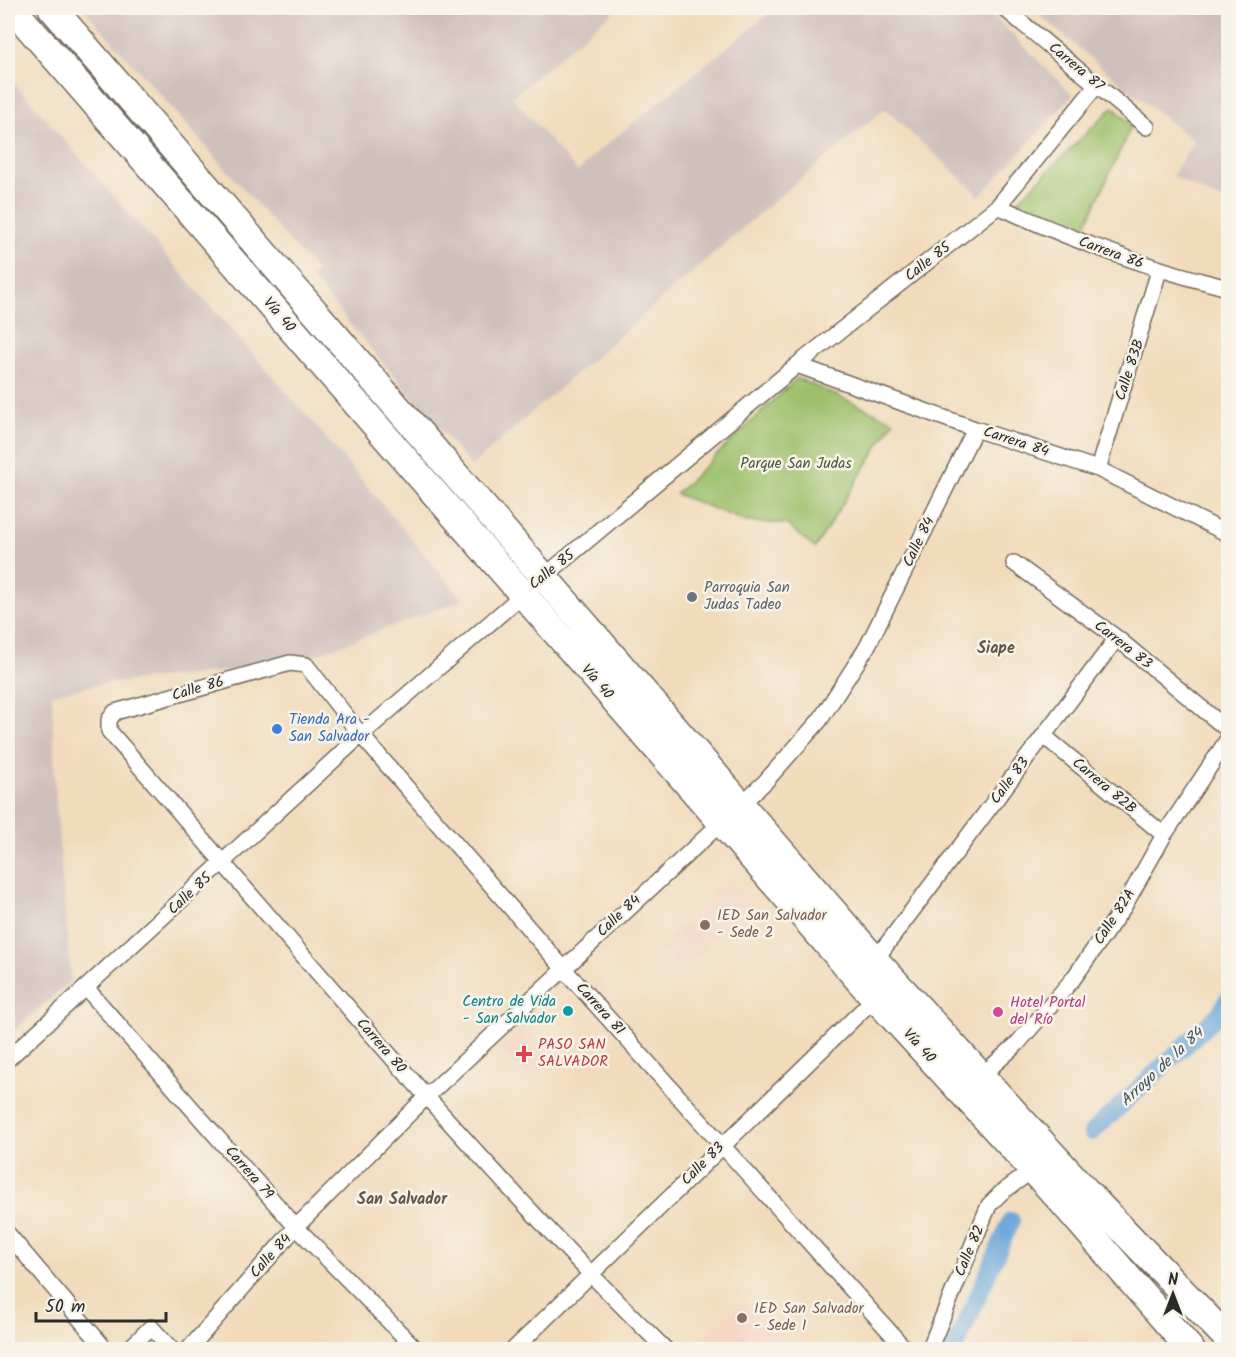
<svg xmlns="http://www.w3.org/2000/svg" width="1236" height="1357" viewBox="0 0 1236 1357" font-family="Kalam,sans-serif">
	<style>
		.built { fill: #f4d3c0 }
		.industrial { fill: #d0c0bc }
		.green { fill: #9cc06a; stroke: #64764a; stroke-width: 1.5 }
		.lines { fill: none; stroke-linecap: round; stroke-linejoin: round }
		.canal { stroke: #69a4d9; stroke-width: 18 }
		.street-casing { stroke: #71695d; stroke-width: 18 }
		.highway-casing { stroke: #71695d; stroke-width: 30 }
		.street { stroke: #fff; stroke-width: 15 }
		.highway { stroke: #fff; stroke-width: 27 }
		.worship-dot { fill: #6b7280; stroke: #f7f3e8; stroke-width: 2 }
		.shop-dot { fill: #3f7fe0; stroke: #f7f3e8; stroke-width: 2 }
		.education-dot { fill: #8d6e63; stroke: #f7f3e8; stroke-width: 2 }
		.culture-dot { fill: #0f9aa8; stroke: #f7f3e8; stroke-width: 2 }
		.hotel-dot { fill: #d1479c; stroke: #f7f3e8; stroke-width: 2 }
		.health-dot { fill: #e0444e; stroke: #f7f3e8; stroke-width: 2 }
		.labels { text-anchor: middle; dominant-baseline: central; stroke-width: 5; stroke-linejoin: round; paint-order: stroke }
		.street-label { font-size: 15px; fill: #2b2b2b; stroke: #f7f3e8 }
		.park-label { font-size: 15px; fill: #4d583e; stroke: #f7f3e8 }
		.worship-label { font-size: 15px; fill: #5b616d; stroke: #f7f3e8; text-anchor: start }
		.shop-label { font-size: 15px; fill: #366cbe; stroke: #f7f3e8; text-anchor: start }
		.education-label { font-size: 15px; fill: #785e54; stroke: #f7f3e8; text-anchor: start }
		.culture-label { font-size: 15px; fill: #0d838f; stroke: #f7f3e8; text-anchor: end }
		.hotel-label { font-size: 15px; fill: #b23c85; stroke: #f7f3e8; text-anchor: start }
		.health-label { font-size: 15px; fill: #be3a42; stroke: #f7f3e8; text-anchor: start }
		.neighbourhood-label { font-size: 16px; font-weight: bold; fill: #64564a; stroke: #f7f3e8 }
		.water-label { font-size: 16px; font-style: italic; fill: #415568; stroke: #f7f3e8 }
	</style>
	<rect width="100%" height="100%" fill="#f7f3e8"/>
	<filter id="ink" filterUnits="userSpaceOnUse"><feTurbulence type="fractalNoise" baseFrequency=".0167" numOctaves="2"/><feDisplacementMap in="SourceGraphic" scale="12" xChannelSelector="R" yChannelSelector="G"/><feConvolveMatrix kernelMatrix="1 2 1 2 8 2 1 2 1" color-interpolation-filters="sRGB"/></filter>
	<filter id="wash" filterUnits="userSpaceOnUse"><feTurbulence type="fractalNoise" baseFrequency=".008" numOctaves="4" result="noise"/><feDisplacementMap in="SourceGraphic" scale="24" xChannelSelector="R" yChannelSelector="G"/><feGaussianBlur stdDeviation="1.35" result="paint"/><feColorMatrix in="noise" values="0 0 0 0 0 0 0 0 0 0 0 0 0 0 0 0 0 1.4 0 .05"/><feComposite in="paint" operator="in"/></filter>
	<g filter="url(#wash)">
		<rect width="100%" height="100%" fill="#f2dbbb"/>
		<!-- built -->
		<path class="built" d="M 728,879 L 752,904 L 682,971 L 659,947 Z
			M 518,1027 L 552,1060 L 530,1081 L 498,1048 Z
			M 741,1301 L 780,1336 L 767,1349 L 693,1349 Z"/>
		<!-- industrial -->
		<path class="industrial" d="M 83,8 L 617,8 L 512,97 L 578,172 L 597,152 L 776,8 L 986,8 L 1073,95 L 980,196 L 885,109 L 770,204 L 471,466 L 311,278 L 317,272 Z
			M 1032,8 L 1228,8 L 1228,200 L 1217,198 L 1172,176 L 1194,141 L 1101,67 Z
			M 8,76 L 316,426 L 463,600 L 309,657 L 238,670 L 103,684 L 52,694 L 56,803 L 71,980 L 8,1036 Z"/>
		<!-- green -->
		<path class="green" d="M 1113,107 L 1132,125 L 1081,236 L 1012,207 Z
			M 797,378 L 894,421 L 815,548 L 786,524 L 747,522 L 676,494 Z"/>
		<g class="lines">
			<!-- canal -->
			<path class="canal" d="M 1092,1132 L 1220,1013 L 1228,999
				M 954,1350 L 1011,1221"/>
		</g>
	</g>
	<g filter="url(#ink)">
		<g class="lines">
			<defs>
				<path id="street" d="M 1004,8 L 1147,127
					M 998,206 C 1074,241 1147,268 1228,288
					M 797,365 L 975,429 L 1098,469 L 1228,534
					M 1098,469 L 1159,271
					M 1014,563 L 1117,638 L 1228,730
					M 1044,736 L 1164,835
					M 872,964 L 1117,638
					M 87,989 L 296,1227 L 417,1350
					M 8,1059 L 361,735 L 521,596 L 797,365 L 998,206 L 1097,85
					M 980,1077 L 1017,1044 L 1073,979 L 1123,908 L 1164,835 L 1228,739
					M 8,1234 L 106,1350
					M 128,1350 L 151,1327 L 172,1350
					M 188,1350 L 296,1227 L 426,1097 L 765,782 L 820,720 L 867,647 L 975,429
					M 513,1350 L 879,994
					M 666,1350 C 468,1155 291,940 109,731 L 109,720 L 115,712 L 290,663 L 306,665 L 361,735 L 563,968 L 906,1350
					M 929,1350 L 989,1205 L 1001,1193 L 1033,1170"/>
				<path id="highway" d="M 12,8 L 858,979 L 1058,1197 L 1191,1350
					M 52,8 L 875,960 L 1096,1202 L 1228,1339"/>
			</defs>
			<!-- street casing -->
			<use href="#street" class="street-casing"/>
			<!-- highway casing -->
			<use href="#highway" class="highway-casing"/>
			<!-- street -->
			<use href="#street" class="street"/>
			<!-- highway -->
			<use href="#highway" class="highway"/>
		</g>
	</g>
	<!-- markers -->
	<circle class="worship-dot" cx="692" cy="597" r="6"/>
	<circle class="shop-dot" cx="277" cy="729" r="6"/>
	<g class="education-dot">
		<circle cx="705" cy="925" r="6"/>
		<circle cx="742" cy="1318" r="6"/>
	</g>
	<circle class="culture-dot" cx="568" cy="1011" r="6"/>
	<circle class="hotel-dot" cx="998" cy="1012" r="6"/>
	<path class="health-dot" d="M521 1045h6v6h6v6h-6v6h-6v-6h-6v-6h6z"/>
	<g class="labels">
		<!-- street labels -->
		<g class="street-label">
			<text transform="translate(1076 67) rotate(40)">Carrera 87</text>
			<text transform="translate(1111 253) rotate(20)">Carrera 86</text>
			<text transform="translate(928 262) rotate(-38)">Calle 85</text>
			<text transform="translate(279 315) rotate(49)">Vía 40</text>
			<text transform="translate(1130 370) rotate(-72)">Calle 83B</text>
			<text transform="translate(1016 442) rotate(18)">Carrera 84</text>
			<text transform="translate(919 542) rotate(-64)">Calle 84</text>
			<text transform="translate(552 570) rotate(-39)">Calle 85</text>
			<text transform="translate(1123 645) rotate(38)">Carrera 83</text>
			<text transform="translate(597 682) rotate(49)">Vía 40</text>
			<text transform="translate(198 689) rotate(-16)">Calle 86</text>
			<text transform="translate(1010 781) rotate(-53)">Calle 83</text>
			<text transform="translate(1104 786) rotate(40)">Carrera 82B</text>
			<text transform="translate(190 894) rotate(-43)">Calle 85</text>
			<text transform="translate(619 916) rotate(-43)">Calle 84</text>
			<text transform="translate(1115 917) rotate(-57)">Calle 82A</text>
			<text transform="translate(600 1009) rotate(48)">Carrera 81</text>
			<text transform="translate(381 1046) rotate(49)">Carrera 80</text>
			<text transform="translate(919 1046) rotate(48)">Vía 40</text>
			<text transform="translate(703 1164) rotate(-45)">Calle 83</text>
			<text transform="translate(249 1173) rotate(49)">Carrera 79</text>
			<text transform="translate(970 1251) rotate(-67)">Calle 82</text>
			<text transform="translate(271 1256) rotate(-48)">Calle 84</text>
		</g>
		<!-- park labels -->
		<g class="park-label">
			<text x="796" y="464">Parque San Judas</text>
		</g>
		<!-- worship labels -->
		<g class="worship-label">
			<text x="704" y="588">Parroquia San<tspan x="704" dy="17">Judas Tadeo</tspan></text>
		</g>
		<!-- shop labels -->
		<g class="shop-label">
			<text x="289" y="720">Tienda Ara -<tspan x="289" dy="17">San Salvador</tspan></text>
		</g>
		<!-- education labels -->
		<g class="education-label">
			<text x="717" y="916">IED San Salvador<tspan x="717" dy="17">- Sede 2</tspan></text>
			<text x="754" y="1309">IED San Salvador<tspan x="754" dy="17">- Sede 1</tspan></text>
		</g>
		<!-- culture labels -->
		<g class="culture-label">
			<text x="556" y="1002">Centro de Vida<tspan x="556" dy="17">- San Salvador</tspan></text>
		</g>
		<!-- hotel labels -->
		<g class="hotel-label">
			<text x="1010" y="1003">Hotel Portal<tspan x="1010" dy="17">del Río</tspan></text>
		</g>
		<!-- health labels -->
		<g class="health-label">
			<text x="538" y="1045">PASO SAN<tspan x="538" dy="17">SALVADOR</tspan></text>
		</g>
		<!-- neighbourhood labels -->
		<g class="neighbourhood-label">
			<text x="996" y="648">Siape</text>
			<text x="402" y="1199">San Salvador</text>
		</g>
		<!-- water labels -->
		<g class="water-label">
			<text transform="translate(1162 1067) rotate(-43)">Arroyo de la 84</text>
		</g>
	</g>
	<!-- margin -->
	<rect width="1236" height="1357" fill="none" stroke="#f7f3e8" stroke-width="30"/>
	<!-- north arrow -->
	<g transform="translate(1173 1294)" stroke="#f7f3e8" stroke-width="4.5" paint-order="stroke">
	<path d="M0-4.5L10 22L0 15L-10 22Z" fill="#2b2b2b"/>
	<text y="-9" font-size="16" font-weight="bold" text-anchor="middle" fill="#2b2b2b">N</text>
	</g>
	<!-- scale -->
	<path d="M36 1312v9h130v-9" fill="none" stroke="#2b2b2b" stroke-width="3"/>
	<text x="45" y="1312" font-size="18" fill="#2b2b2b" stroke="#f7f3e8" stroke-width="4.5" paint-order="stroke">50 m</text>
</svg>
